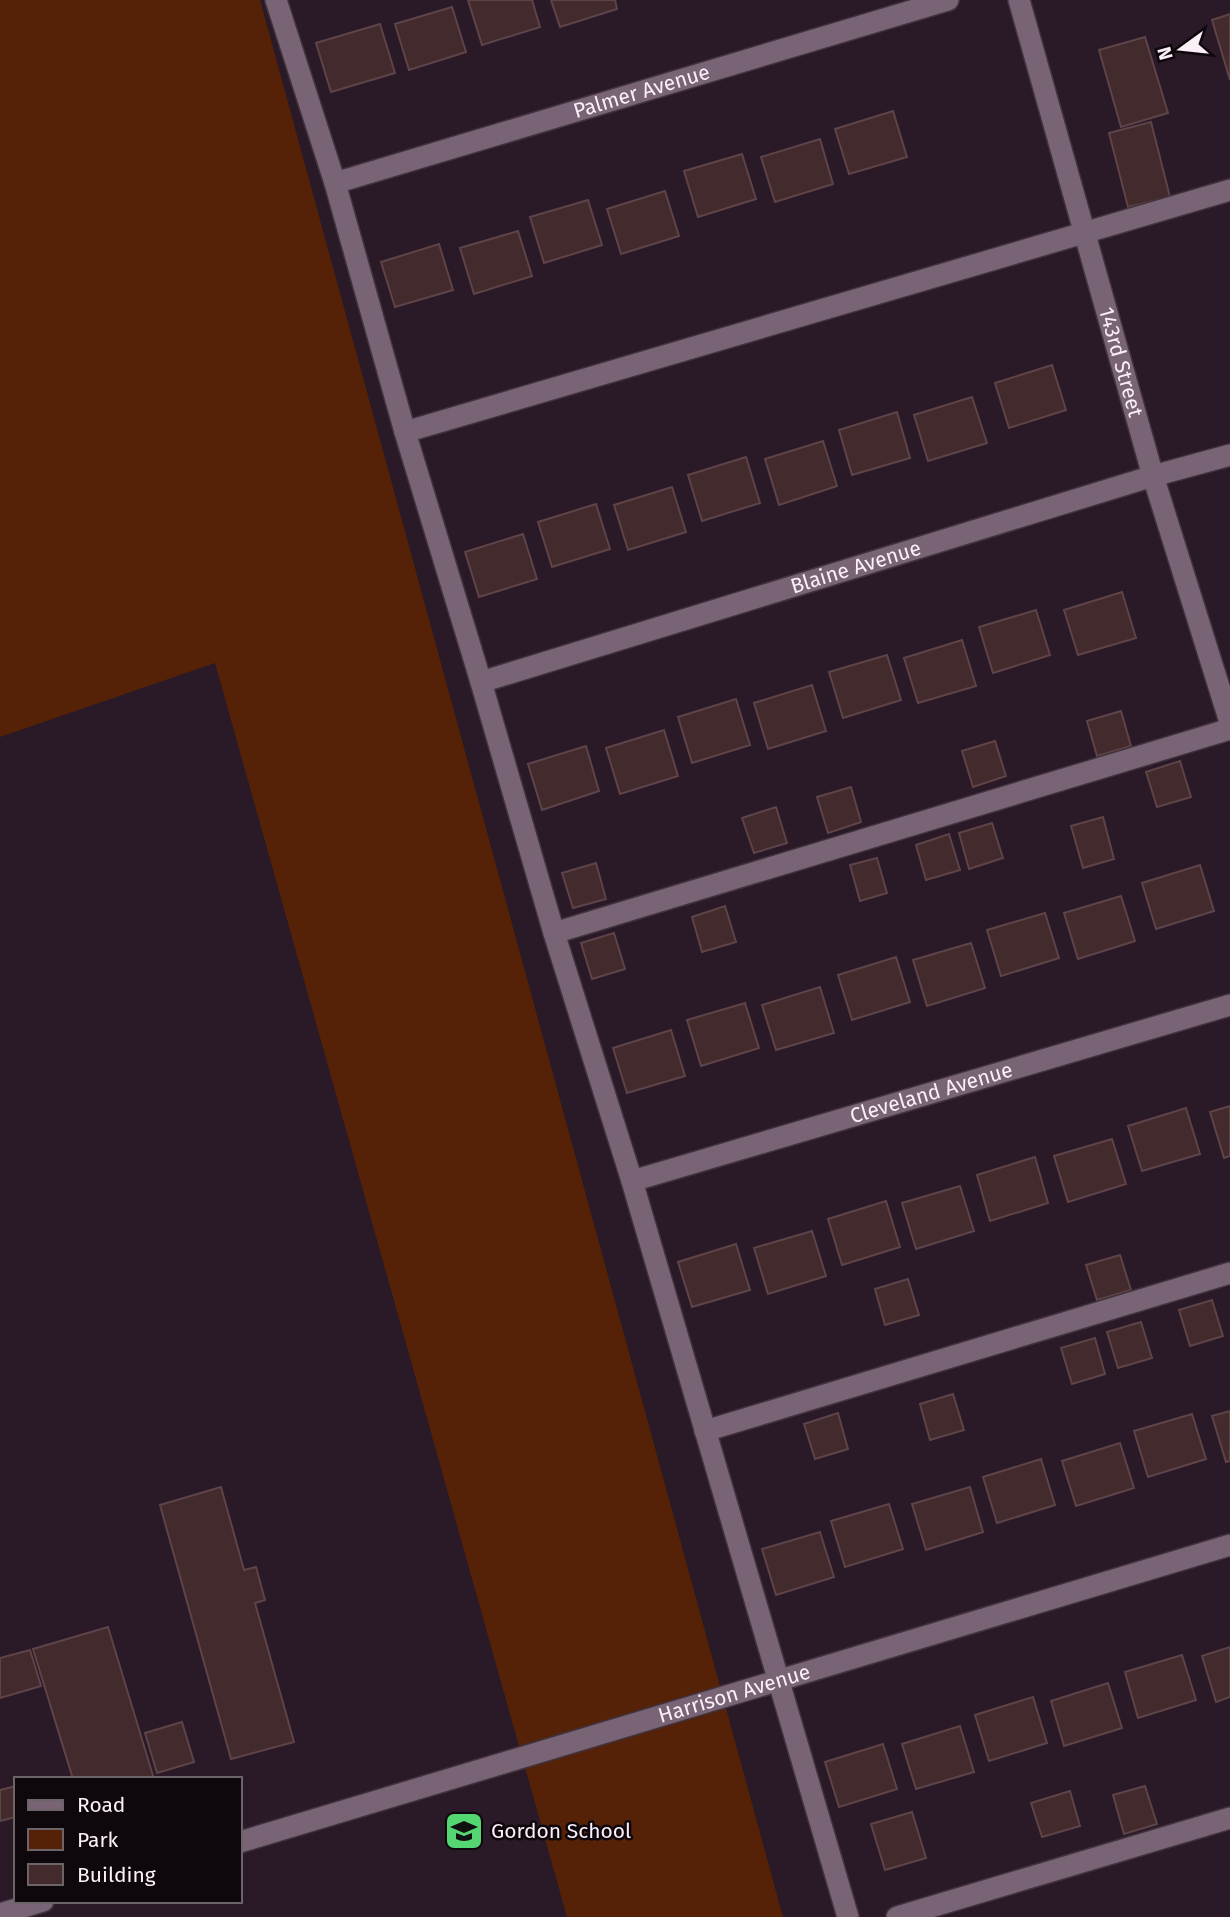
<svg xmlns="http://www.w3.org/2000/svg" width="1230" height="1917" viewBox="0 0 1230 1917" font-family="'Fira Sans',sans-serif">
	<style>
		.green { fill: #552208 }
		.building { fill: #422a2d; stroke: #5e4448; stroke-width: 2 }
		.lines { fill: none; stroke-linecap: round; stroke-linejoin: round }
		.minor-casing { stroke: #41333e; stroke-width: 24 }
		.minor { stroke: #796475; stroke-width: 21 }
		.labels { text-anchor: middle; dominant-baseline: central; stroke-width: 5; stroke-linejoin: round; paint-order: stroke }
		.street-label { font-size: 21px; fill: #fbeff8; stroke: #0e070c }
		.poi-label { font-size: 21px; fill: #fbeff8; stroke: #0e070c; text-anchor: start }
	</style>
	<rect width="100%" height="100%" fill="#2a1927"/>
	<!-- green -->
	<path class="green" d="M 0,0 L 260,0 L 783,1917 L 567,1917 L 215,663 L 0,737 Z"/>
	<!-- building -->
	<path class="building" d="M 468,0 L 532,0 L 540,27 L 482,45 Z
		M 551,0 L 615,0 L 617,9 L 560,27 Z
		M 452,7 L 466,52 L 409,70 L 395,24 Z
		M 1230,14 L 1230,80 L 1212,20 Z
		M 380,24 L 395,73 L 331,92 L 316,43 Z
		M 1145,37 L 1168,113 L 1121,127 L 1099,50 Z
		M 893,111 L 907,157 L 849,174 L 835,129 Z
		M 1151,122 L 1170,197 L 1128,207 L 1109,133 Z
		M 820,139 L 833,184 L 775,202 L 761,157 Z
		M 742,154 L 756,199 L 698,217 L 684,171 Z
		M 665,191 L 679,236 L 621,254 L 607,209 Z
		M 588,200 L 602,245 L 544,263 L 530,217 Z
		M 518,231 L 532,276 L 474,294 L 460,248 Z
		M 439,244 L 453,290 L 395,307 L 381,262 Z
		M 1052,365 L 1066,410 L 1009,428 L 995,383 Z
		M 972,397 L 987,443 L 928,461 L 914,415 Z
		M 897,412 L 910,458 L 852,475 L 839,430 Z
		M 823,441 L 837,486 L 779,505 L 765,459 Z
		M 746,457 L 760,503 L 702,521 L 688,475 Z
		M 672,487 L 686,532 L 628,550 L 614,505 Z
		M 596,504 L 610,549 L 552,567 L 538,522 Z
		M 523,534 L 537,579 L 479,597 L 465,552 Z
		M 1122,592 L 1136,638 L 1078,655 L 1064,610 Z
		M 1036,610 L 1050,655 L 993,673 L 979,627 Z
		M 962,640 L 976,686 L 918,703 L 904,658 Z
		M 887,655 L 901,700 L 843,718 L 829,672 Z
		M 812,685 L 826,731 L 768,749 L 754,703 Z
		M 736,699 L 750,745 L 692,763 L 678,717 Z
		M 1121,711 L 1131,746 L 1097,756 L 1087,721 Z
		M 664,730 L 678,776 L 620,794 L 606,748 Z
		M 995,741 L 1006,776 L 973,787 L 962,751 Z
		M 586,746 L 599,791 L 542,810 L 528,764 Z
		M 1180,761 L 1191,797 L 1157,807 L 1146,772 Z
		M 851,787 L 861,822 L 828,833 L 817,797 Z
		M 776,807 L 787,843 L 754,853 L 742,818 Z
		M 1103,817 L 1114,859 L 1083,868 L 1071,826 Z
		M 992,823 L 1003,858 L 969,869 L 959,833 Z
		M 949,834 L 960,870 L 926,880 L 916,845 Z
		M 877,858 L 887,893 L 860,901 L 850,865 Z
		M 596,863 L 606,899 L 573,908 L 562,873 Z
		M 1200,865 L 1214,911 L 1156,929 L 1142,883 Z
		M 1121,896 L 1135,941 L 1078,959 L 1064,913 Z
		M 725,906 L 736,942 L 702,952 L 692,917 Z
		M 1045,913 L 1059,958 L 1001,976 L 987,930 Z
		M 614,933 L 625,969 L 592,979 L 581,943 Z
		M 971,943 L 985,988 L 927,1006 L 913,960 Z
		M 896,957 L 910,1002 L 852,1020 L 838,975 Z
		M 820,987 L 834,1033 L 776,1050 L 762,1005 Z
		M 745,1003 L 759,1048 L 701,1066 L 687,1020 Z
		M 671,1030 L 685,1076 L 627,1093 L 613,1048 Z
		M 1230,1106 L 1230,1156 L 1224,1158 L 1210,1112 Z
		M 1186,1108 L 1200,1154 L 1142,1171 L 1128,1126 Z
		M 1112,1139 L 1126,1184 L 1068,1202 L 1054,1156 Z
		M 1035,1157 L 1048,1203 L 990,1221 L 977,1175 Z
		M 960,1186 L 974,1231 L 916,1249 L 902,1203 Z
		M 886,1201 L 900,1247 L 842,1265 L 828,1219 Z
		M 812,1231 L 826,1276 L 768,1294 L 754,1248 Z
		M 736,1244 L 750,1290 L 692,1307 L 678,1262 Z
		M 1120,1255 L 1131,1290 L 1097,1300 L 1086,1265 Z
		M 908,1279 L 919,1315 L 885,1325 L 875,1289 Z
		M 1212,1300 L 1223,1336 L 1190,1346 L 1179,1310 Z
		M 1141,1322 L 1152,1358 L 1118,1368 L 1107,1332 Z
		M 1095,1338 L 1105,1374 L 1072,1384 L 1061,1348 Z
		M 953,1394 L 964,1430 L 930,1440 L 920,1404 Z
		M 1230,1411 L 1230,1461 L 1226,1462 L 1212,1416 Z
		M 838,1413 L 848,1449 L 815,1459 L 804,1424 Z
		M 1192,1414 L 1206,1459 L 1148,1477 L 1134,1431 Z
		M 1120,1443 L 1134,1488 L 1076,1506 L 1062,1461 Z
		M 1041,1459 L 1055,1505 L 997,1523 L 983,1477 Z
		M 221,1487 L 244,1570 L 256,1567 L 265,1600 L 255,1603 L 294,1742 L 231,1759 L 160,1505 Z
		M 970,1487 L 983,1532 L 926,1550 L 912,1504 Z
		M 889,1504 L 903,1549 L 845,1567 L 831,1521 Z
		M 820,1532 L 834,1577 L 776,1595 L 762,1549 Z
		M 108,1627 L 154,1779 L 73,1779 L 33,1649 Z
		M 1230,1647 L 1230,1697 L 1216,1702 L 1202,1656 Z
		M 30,1650 L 41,1686 L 0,1698 L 0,1658 Z
		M 1182,1655 L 1196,1700 L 1138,1718 L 1125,1672 Z
		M 1108,1683 L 1122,1728 L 1064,1746 L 1051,1701 Z
		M 1033,1697 L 1047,1743 L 989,1761 L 975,1715 Z
		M 182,1722 L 194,1762 L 157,1773 L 145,1733 Z
		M 960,1726 L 974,1772 L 916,1789 L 902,1744 Z
		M 883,1744 L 897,1789 L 839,1807 L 825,1762 Z
		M 16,1786 L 16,1817 L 0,1821 L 0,1790 Z
		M 1145,1786 L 1157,1824 L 1124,1834 L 1113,1795 Z
		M 1070,1791 L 1080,1826 L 1042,1837 L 1031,1803 Z
		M 912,1812 L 926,1858 L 885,1870 L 871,1824 Z"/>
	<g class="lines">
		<defs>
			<g id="minor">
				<path d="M 276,0 L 335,183 L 405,432 L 481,682 L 554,933 L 632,1181 L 848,1917"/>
				<path id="s1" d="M 1019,0 L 1153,476 L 1230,722"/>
				<path id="s2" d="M 335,183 L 948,0"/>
				<path d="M 405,432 L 1230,190"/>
				<path id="s3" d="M 481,682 L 1153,476 L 1230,455"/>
				<path d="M 554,933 L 1230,729"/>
				<path id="s4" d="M 632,1181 L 1230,1005"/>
				<path d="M 705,1431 L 1230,1273"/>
				<path id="s5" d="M 240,1842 L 1230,1545"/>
				<path d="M 0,1914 L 43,1901"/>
				<path d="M 897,1917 L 1230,1818"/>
			</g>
		</defs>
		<!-- minor casing -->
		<use href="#minor" class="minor-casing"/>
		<!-- minor -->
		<use href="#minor" class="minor"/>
	</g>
	<!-- icons -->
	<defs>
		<symbol id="school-square" viewBox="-11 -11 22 22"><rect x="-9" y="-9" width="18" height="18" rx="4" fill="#54d672" stroke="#0e070c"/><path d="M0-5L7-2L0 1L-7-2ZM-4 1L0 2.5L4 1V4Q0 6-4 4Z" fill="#111"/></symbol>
	</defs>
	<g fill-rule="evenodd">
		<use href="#school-square" x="442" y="1809" width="44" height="44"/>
	</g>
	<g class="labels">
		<!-- street labels -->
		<g class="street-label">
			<text stroke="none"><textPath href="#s2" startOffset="320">Palmer Avenue</textPath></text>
			<text stroke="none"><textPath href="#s1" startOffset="376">143rd Street</textPath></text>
			<text stroke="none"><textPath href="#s3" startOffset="392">Blaine Avenue</textPath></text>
			<text stroke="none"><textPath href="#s4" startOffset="312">Cleveland Avenue</textPath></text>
			<text stroke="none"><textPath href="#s5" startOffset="516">Harrison Avenue</textPath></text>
		</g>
		<!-- poi labels -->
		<g class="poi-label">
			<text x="491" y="1831">Gordon School</text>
		</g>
	</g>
	<!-- legend -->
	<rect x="14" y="1777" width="228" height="126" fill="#0e070c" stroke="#6d646a" stroke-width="2"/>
	<rect x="28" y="1800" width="35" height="10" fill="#796475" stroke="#6d646a" stroke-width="2"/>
	<text x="77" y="1812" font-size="21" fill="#fbeff8">Road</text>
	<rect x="28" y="1829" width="35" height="21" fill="#552208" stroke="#6d646a" stroke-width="2"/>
	<text x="77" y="1847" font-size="21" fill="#fbeff8">Park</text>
	<rect x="28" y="1864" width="35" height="21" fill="#422a2d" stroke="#6d646a" stroke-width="2"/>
	<text x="77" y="1882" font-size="21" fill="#fbeff8">Building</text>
	<!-- north arrow -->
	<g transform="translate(1181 49) rotate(255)" stroke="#0e070c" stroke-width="5" paint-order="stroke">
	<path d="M0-5L12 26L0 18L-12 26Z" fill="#fbeff8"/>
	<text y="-10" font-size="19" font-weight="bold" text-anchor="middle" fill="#fbeff8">N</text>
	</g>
</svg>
